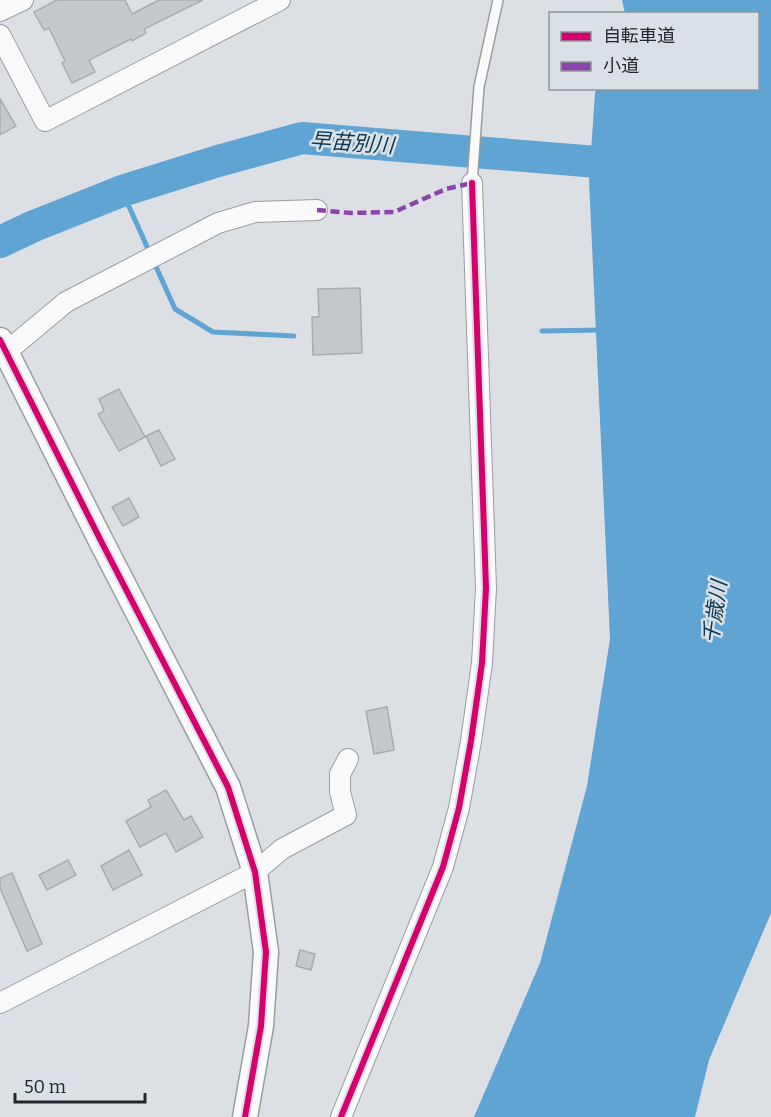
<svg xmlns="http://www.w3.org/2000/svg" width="771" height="1117" viewBox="0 0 771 1117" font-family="Bitter,'Noto Sans JP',serif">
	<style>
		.water { fill: #5fa4d2 }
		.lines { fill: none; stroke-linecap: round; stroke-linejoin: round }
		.stream { stroke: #5fa4d2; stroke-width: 5 }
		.river { stroke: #5fa4d2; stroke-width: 32 }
		.building { fill: #c6c9cc; stroke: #a8acaf; stroke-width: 1.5 }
		.service-casing { stroke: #9a9da0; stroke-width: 12 }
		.minor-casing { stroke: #9a9da0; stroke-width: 22 }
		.tertiary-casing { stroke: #9a9da0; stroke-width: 27 }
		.service { stroke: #fafafb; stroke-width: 9 }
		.minor { stroke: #fafafb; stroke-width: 20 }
		.tertiary { stroke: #fafafb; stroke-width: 24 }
		.quiet { stroke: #8e44ad; stroke-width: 4.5; stroke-dasharray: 9 4.5; stroke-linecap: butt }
		.cycleway-casing { stroke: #d9e1e7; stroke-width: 10 }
		.cycleway { stroke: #d6006c; stroke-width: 6 }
		.labels { text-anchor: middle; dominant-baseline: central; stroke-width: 5; stroke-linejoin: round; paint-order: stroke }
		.water-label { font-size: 21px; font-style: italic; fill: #0f3751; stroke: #d9e1e7 }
	</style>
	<rect width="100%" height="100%" fill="#dce0e4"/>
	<!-- water -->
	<path class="water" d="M 622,0 L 771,0 L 771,913 L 709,1060 L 695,1117 L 474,1117 L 540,963 L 587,786 L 610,639 L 589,180 L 595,93 L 597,88 L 758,88 L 758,14 L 625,13 Z"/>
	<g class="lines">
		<!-- stream -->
		<path class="stream" d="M 122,191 L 175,309 L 213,332 L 294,336
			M 542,331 L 600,330"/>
		<!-- river -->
		<path class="river" d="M 0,242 L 34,226 L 122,191 L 218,161 L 302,138 L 634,165"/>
	</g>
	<!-- building -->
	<path class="building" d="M 57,0 L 125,0 L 132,14 L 159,0 L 203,0 L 144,29 L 146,33 L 132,41 L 131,39 L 89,60 L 95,72 L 72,83 L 62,63 L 65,61 L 49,28 L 44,30 L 34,12 Z
		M 0,99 L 16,126 L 0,135 Z
		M 360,288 L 362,353 L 313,355 L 312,317 L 319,317 L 318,289 Z
		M 119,389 L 145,437 L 119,451 L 98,414 L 104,411 L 99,399 Z
		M 159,430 L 175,459 L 161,466 L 146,436 Z
		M 129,498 L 139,517 L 123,526 L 112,507 Z
		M 387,707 L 394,750 L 374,754 L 366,711 Z
		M 166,790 L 184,820 L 191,816 L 203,837 L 176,852 L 166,833 L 140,847 L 126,821 L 151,807 L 148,800 Z
		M 129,850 L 142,875 L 113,890 L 101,866 Z
		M 68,860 L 76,875 L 47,890 L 39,875 Z
		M 12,873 L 42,944 L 27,951 L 0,888 L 0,878 Z
		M 300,950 L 315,954 L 311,970 L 296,966 Z"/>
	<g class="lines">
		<defs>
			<path id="service" d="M 472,183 L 479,87 L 498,0"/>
			<path id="minor" d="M 0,11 L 23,0
				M 0,35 L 45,121 L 280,0
				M 6,352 L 66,302 L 218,223 L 255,212 L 317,210
				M 0,1003 L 255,872 L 282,849 L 346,815 L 340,792 L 340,774 L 348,759
				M 341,1117 L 443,867 L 459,808 L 471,741 L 482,663 L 486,588 L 472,183"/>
			<path id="tertiary" d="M 0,340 L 101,541 L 228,787 L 255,872 L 266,952 L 261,1026 L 245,1117"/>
		</defs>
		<!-- service casing -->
		<use href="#service" class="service-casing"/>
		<!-- minor casing -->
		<use href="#minor" class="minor-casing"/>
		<!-- tertiary casing -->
		<use href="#tertiary" class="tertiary-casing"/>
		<!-- service -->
		<use href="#service" class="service"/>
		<!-- minor -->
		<use href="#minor" class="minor"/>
		<!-- tertiary -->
		<use href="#tertiary" class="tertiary"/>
		<!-- quiet -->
		<path class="quiet" d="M 317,210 L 351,213 L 394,212 L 446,189 L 472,183"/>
		<defs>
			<path id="cycleway" d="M 0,340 L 101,541 L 228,787 L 255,872 L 266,952 L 261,1026 L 245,1117
				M 341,1117 L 443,867 L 459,808 L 471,741 L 482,663 L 486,588 L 472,183"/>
		</defs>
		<!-- cycleway casing -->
		<use href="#cycleway" class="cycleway-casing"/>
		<!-- cycleway -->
		<use href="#cycleway" class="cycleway"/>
	</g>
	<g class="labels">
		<!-- water labels -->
		<g class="water-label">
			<text transform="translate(352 143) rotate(4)">早苗別川</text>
			<text transform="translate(715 612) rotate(-82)">千歳川</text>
		</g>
	</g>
	<!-- legend -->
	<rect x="549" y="12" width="210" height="78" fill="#d9e1e7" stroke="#90969b" stroke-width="1.5"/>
	<rect x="561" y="32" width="30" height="9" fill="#d6006c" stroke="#90969b" stroke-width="1.5"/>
	<text x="603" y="42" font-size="18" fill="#232528">自転車道</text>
	<rect x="561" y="62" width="30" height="9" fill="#8e44ad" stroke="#90969b" stroke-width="1.5"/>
	<text x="603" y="72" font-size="18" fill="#232528">小道</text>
	<!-- scale -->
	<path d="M15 1093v9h130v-9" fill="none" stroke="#232528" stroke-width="3"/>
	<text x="24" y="1093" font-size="18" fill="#232528" stroke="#d9e1e7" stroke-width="4.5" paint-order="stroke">50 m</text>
</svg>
